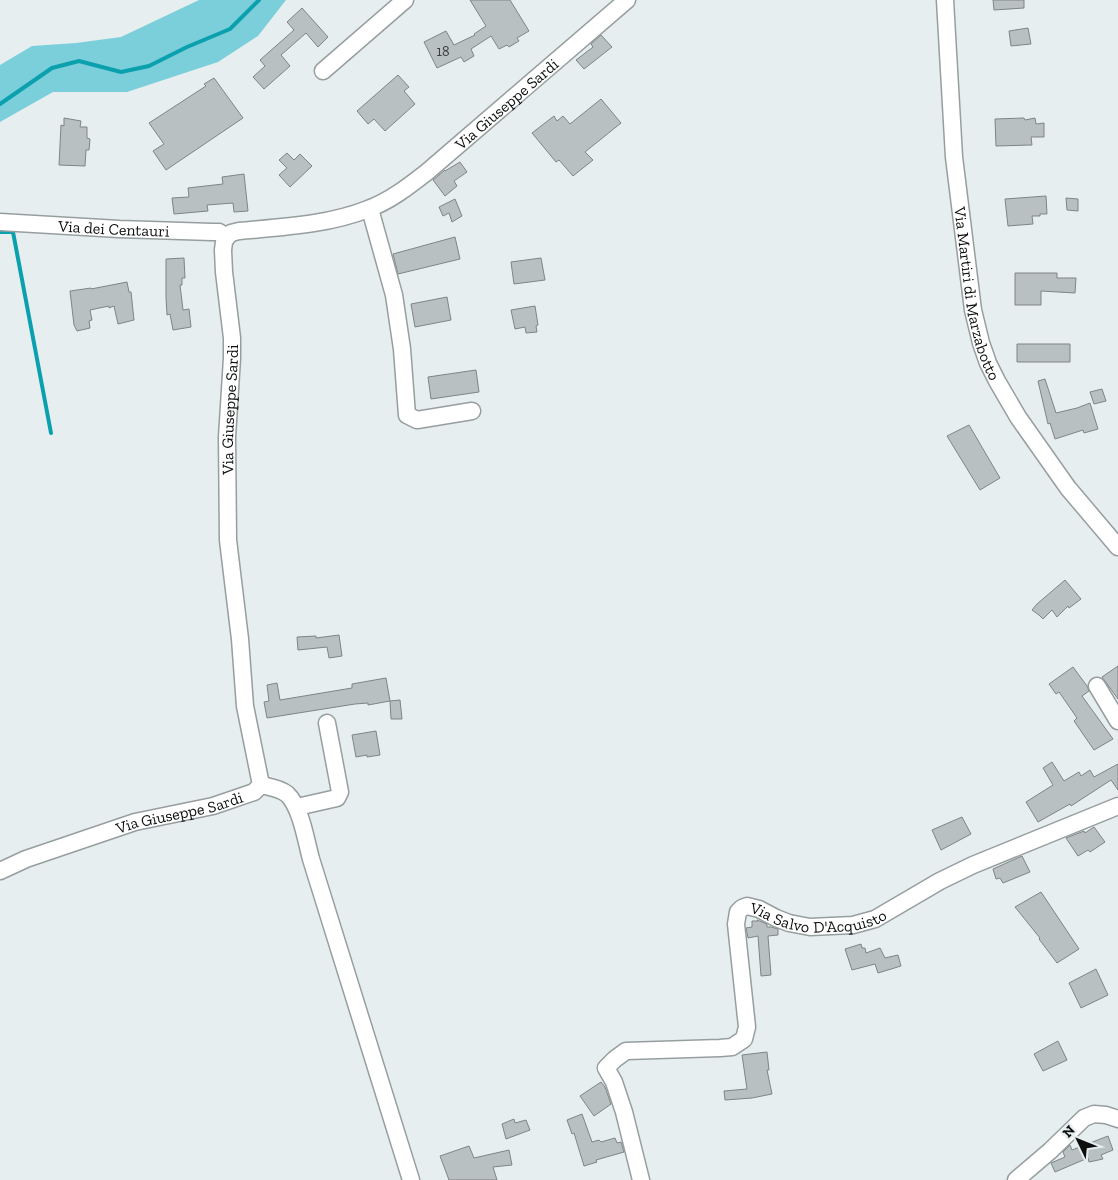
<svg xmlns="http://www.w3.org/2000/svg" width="1118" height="1180" viewBox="0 0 1118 1180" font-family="'Zilla Slab',serif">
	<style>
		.green { fill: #7bcfda }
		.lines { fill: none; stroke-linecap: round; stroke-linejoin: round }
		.stream { stroke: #0ba0ae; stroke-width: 4 }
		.building { fill: #b9c0c1; stroke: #7e8585 }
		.minor-casing { stroke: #979e9f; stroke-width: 19 }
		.minor { stroke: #fff; stroke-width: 16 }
		.labels { text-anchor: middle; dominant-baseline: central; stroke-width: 4.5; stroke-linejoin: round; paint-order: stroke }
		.number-label { font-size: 14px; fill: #383b3c }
		.street-label { font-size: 16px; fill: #0d0f0f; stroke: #e7eeef }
	</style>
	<rect width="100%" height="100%" fill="#e7eeef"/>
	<!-- green -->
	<path class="green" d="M 199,0 L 286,0 L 258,36 L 218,62 L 127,92 L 53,92 L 0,122 L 0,65 L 32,46 L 76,43 L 121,37 Z"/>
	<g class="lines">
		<!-- stream -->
		<path class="stream" d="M 0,104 L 52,68 L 79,61 L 121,72 L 149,66 L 187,47 L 230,29 L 259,0
			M 0,232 L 13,232 L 51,433"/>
	</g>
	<!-- building -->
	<path class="building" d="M 470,0 L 510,0 L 529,31 L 517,38 L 519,41 L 509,47 L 507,45 L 499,49 L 491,36 L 471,49 L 474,56 L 464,62 L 461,57 L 437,68 L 424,42 L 446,31 L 454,45 L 475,35 L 474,34 L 486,26 Z
		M 993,0 L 1024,0 L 1024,8 L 994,10 Z
		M 302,8 L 328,37 L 318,47 L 306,33 L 281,55 L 290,66 L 264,89 L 253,77 L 265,66 L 260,60 L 294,30 L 287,22 Z
		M 1028,28 L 1031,44 L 1011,46 L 1009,31 Z
		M 601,35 L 612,47 L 584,69 L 576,60 L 593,47 L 591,44 Z
		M 398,75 L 409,87 L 404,91 L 415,104 L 385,131 L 374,119 L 368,124 L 357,111 Z
		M 214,78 L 243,118 L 166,170 L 153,151 L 164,144 L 149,123 L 206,86 L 204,84 Z
		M 601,99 L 621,123 L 585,152 L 593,160 L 573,176 L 559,160 L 556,162 L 532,133 L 554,116 L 557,121 L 563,116 L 570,124 Z
		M 64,118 L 81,121 L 80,127 L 87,127 L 87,138 L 90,139 L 89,150 L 86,150 L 85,166 L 59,165 L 61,125 L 64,126 Z
		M 1024,118 L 1025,120 L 1035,118 L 1036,124 L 1044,123 L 1044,137 L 1031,137 L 1032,145 L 996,146 L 995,119 Z
		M 287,153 L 294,160 L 300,154 L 312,166 L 290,187 L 279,175 L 287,168 L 279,160 Z
		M 460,162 L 467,172 L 454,181 L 457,186 L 445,196 L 433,180 L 445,170 L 445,171 Z
		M 244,174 L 248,211 L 234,212 L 233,203 L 207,205 L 208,211 L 174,214 L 172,198 L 189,197 L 188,188 L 223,184 L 222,177 Z
		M 1046,196 L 1047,214 L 1040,214 L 1040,216 L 1032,216 L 1033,224 L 1008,226 L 1005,199 Z
		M 1066,198 L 1078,199 L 1078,211 L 1067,210 Z
		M 455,199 L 462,216 L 452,222 L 449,213 L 443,216 L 439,207 Z
		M 455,237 L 460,259 L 398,274 L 393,254 Z
		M 184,258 L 185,278 L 182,278 L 182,285 L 180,285 L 183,310 L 189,309 L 191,327 L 173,330 L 170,314 L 167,315 L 166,297 L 166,259 Z
		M 541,258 L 545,280 L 514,284 L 511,262 Z
		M 1015,273 L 1057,273 L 1057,278 L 1076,278 L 1075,293 L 1041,291 L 1041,305 L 1015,305 Z
		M 127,282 L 129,292 L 131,292 L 134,320 L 118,324 L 114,306 L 109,308 L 109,306 L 90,310 L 92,320 L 89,321 L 90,328 L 77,331 L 74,325 L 70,291 L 91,288 L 91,289 Z
		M 447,297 L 451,320 L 415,327 L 411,304 Z
		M 535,306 L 538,325 L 536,326 L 537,332 L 526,333 L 525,327 L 515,329 L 511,310 Z
		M 1017,344 L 1070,344 L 1070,362 L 1017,362 Z
		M 476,370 L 479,392 L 431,399 L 428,377 Z
		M 1045,379 L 1056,413 L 1077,408 L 1090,403 L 1098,429 L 1084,433 L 1083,430 L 1055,439 L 1050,423 L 1048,424 L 1038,381 Z
		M 1102,389 L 1106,401 L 1094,404 L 1090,392 Z
		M 969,425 L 1000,478 L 980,490 L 947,436 Z
		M 1065,580 L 1081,599 L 1069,608 L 1068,606 L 1057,617 L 1052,610 L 1043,619 L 1039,615 L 1032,610 L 1037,604 Z
		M 339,635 L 342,656 L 329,658 L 327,647 L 298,650 L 297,637 L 316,636 L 316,638 Z
		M 1118,666 L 1118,699 L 1102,677 Z
		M 1073,667 L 1087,686 L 1089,691 L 1082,696 L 1113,739 L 1094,750 L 1074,721 L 1077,718 L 1059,692 L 1056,694 L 1049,684 Z
		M 386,678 L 390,701 L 400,700 L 402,719 L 391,719 L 390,701 L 368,705 L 368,703 L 355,704 L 267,718 L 264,702 L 269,701 L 267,685 L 277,683 L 280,700 L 352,688 L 352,684 Z
		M 376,731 L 380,755 L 367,757 L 367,755 L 356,757 L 352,735 Z
		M 1052,762 L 1064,781 L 1079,772 L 1081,776 L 1090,770 L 1094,777 L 1118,764 L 1118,790 L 1111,780 L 1071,806 L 1070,804 L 1038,822 L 1026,802 L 1053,785 L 1043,768 Z
		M 962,817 L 971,834 L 941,850 L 932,830 Z
		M 1094,827 L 1105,842 L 1090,852 L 1088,850 L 1078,856 L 1066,838 L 1084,831 L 1085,833 Z
		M 1022,856 L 1030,872 L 1003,883 L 1000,878 L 996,879 L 993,869 Z
		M 1041,892 L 1079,949 L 1057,963 L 1039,939 L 1040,938 L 1015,907 Z
		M 757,920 L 767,924 L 767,927 L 771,927 L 778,929 L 778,935 L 768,936 L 771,975 L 761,976 L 758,936 L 748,938 L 746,928 L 752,927 L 752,921 L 758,921 Z
		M 861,944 L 862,948 L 865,948 L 866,953 L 880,948 L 885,958 L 898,955 L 901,966 L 878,973 L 875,964 L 852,970 L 845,949 Z
		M 1096,969 L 1108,995 L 1081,1008 L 1069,983 Z
		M 1058,1041 L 1067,1060 L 1043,1071 L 1034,1054 Z
		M 767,1052 L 769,1070 L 767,1070 L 772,1094 L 752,1098 L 725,1100 L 724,1091 L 747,1089 L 742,1055 Z
		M 601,1082 L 605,1087 L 611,1104 L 594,1116 L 580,1096 Z
		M 582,1114 L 592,1142 L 599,1140 L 601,1142 L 615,1138 L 617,1143 L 621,1142 L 624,1152 L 596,1160 L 597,1162 L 584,1166 L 574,1133 L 572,1134 L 567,1120 Z
		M 514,1119 L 515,1123 L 526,1120 L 530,1130 L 506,1139 L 502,1124 Z
		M 1108,1136 L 1113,1150 L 1101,1155 L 1103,1159 L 1089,1162 L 1088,1158 L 1055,1172 L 1051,1163 L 1065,1157 L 1063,1152 L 1070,1145 L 1072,1150 Z
		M 469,1146 L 474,1158 L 509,1150 L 512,1165 L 493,1167 L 497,1180 L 449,1180 L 440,1156 Z"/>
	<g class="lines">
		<defs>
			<g id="minor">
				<path id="s1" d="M 945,0 L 954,157 L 973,310 L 981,343 L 988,363 L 997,381 L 1018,417 L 1068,488 L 1118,547"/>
				<path d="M 323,71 L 405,0"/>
				<path d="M 370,209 L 394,295 L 402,349 L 407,415 L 417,420 L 472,411"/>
				<path id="s2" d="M 0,222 L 119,229 L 212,232 L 219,232 L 227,237"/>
				<path d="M 1097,686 L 1118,721"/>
				<path id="s3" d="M 261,785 L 245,706 L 240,639 L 228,540 L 227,437 L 232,358 L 232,338 L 224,272 L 223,250 L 224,242 L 227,237 L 231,233 L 239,231 C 282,227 328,225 368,209 C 390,201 409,186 427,172 L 627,0"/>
				<path d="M 261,785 C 270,787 279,788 287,794 C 301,807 306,841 311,859 L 411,1180"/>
				<path d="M 297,807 L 337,798 L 340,792 L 327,723"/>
				<path id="s4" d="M 0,871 L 26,859 L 135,822 L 213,806 L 254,792 L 261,785"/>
				<path id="s5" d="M 641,1180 L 624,1112 L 614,1082 L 606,1068 L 615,1059 L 626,1051 L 720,1048 L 732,1047 L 744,1039 L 747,1027 L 736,924 L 738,912 L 742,908 L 747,906 L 759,909 L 776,918 L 789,923 L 810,927 L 853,925 L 875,919 L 940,881 L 973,865 L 1118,806"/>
				<path d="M 1016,1180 L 1050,1151 L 1084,1118 L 1094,1114 L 1106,1115 L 1118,1119"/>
			</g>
		</defs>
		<!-- minor casing -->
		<use href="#minor" class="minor-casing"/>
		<!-- minor -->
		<use href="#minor" class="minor"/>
	</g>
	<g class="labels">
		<!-- number labels -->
		<g class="number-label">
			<text x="443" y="51">18</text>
		</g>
		<!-- street labels -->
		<g class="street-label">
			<text stroke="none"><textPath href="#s3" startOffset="872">Via Giuseppe Sardi</textPath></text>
			<text stroke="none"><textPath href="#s2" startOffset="114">Via dei Centauri</textPath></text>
			<text stroke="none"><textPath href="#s1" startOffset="296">Via Martiri di Marzabotto</textPath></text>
			<text stroke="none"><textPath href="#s3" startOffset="378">Via Giuseppe Sardi</textPath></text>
			<text stroke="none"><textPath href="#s4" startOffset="189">Via Giuseppe Sardi</textPath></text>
			<text stroke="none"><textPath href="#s5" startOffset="478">Via Salvo D'Acquisto</textPath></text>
		</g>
	</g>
	<!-- north arrow -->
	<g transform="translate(1078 1140) rotate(313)" stroke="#e7eeef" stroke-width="4" paint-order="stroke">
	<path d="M0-4L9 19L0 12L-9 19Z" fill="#0d0f0f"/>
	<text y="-8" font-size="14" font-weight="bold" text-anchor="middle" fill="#0d0f0f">N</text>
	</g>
</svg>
